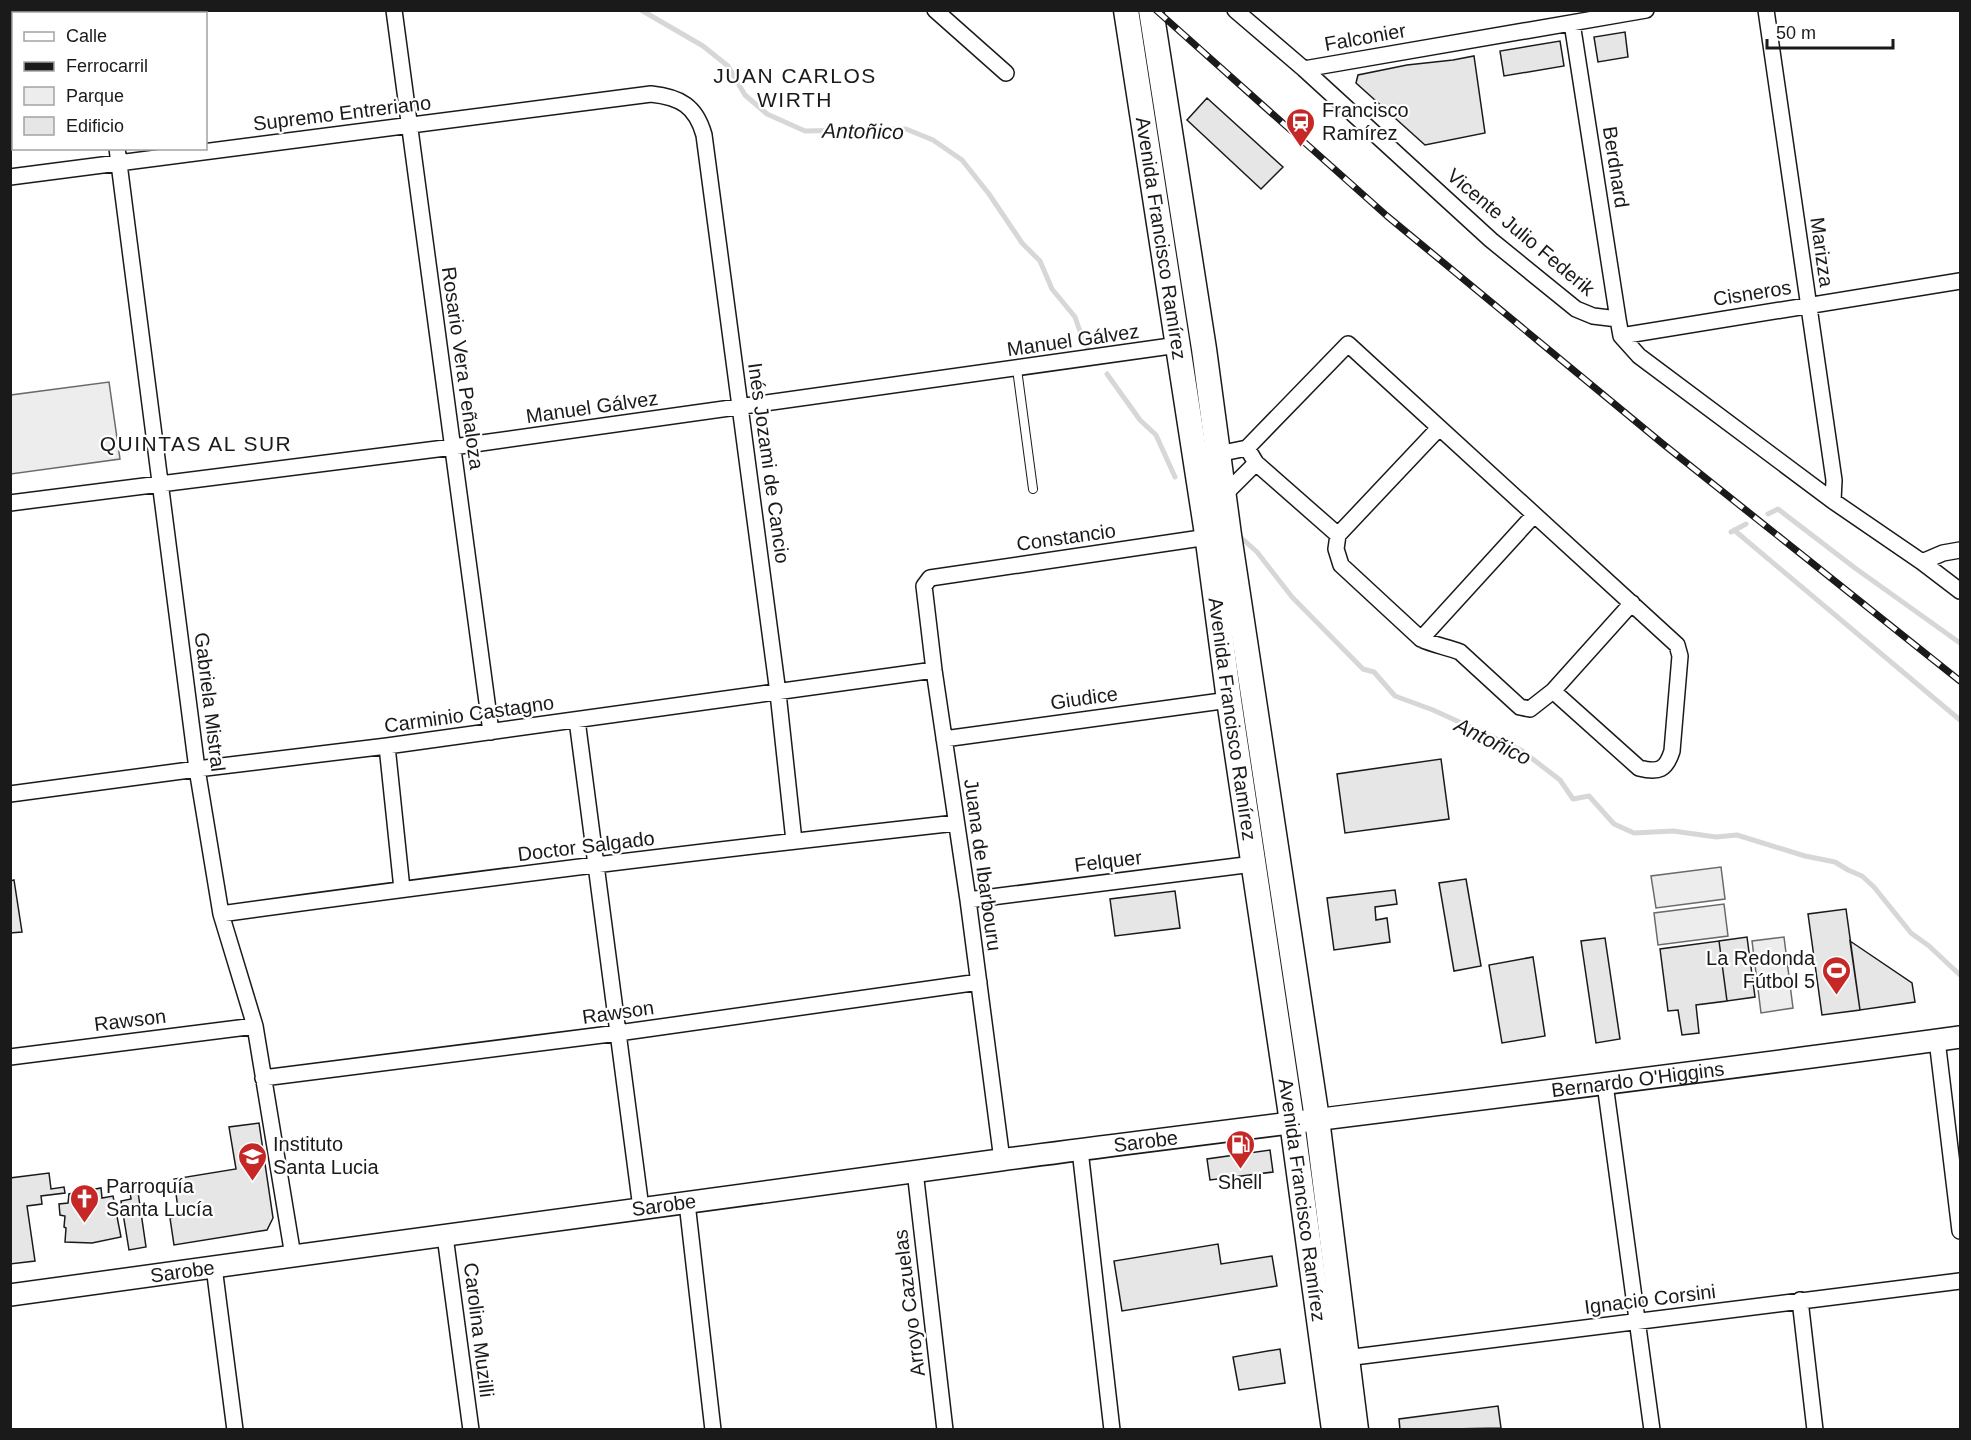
<svg xmlns="http://www.w3.org/2000/svg" width="1971" height="1440" viewBox="0 0 1971 1440" font-family="Arial,sans-serif">
	<style>
		.green { fill: #ededed; stroke: #6a6a6a; stroke-width: 1.5 }
		.lines { fill: none; stroke-linecap: round; stroke-linejoin: round }
		.stream { stroke: #d7d7d7; stroke-width: 5 }
		.building { fill: #e6e6e6; stroke: #1a1a1a; stroke-width: 1.5 }
		.lane-casing { stroke: #1a1a1a; stroke-width: 10 }
		.street-casing { stroke: #1a1a1a; stroke-width: 18 }
		.secondary-casing { stroke: #1a1a1a; stroke-width: 24 }
		.primary-casing { stroke: #1a1a1a; stroke-width: 27 }
		.lane { stroke: #fff; stroke-width: 8 }
		.street { stroke: #fff; stroke-width: 15 }
		.secondary { stroke: #fff; stroke-width: 21 }
		.primary { stroke: #fff; stroke-width: 24 }
		.rail-casing { stroke: #1a1a1a; stroke-width: 7 }
		.rail { stroke: #fff; stroke-width: 4.5; stroke-dasharray: 14; stroke-linecap: butt }
		.labels { text-anchor: middle; dominant-baseline: central; stroke-width: 4.5; stroke-linejoin: round; paint-order: stroke }
		.street-label { font-size: 20px; fill: #1a1a1a; stroke: #fff }
		.poi-label { font-size: 20px; fill: #1a1a1a; stroke: #fff; text-anchor: start }
		.neighbourhood-label { font-size: 21px; letter-spacing: 1.5px; fill: #1a1a1a; stroke: #fff }
		.water-label { font-size: 21px; font-style: italic; fill: #1a1a1a; stroke: #fff }
	</style>
	<rect width="100%" height="100%" fill="#fff"/>
	<!-- green -->
	<path class="green" d="M 109,382 L 120,459 L 11,474 L 11,395 Z
		M 1721,867 L 1725,899 L 1656,908 L 1651,876 Z
		M 1724,904 L 1728,936 L 1658,945 L 1654,913 Z
		M 1784,937 L 1793,1008 L 1761,1013 L 1752,941 Z"/>
	<g class="lines">
		<!-- stream -->
		<path class="stream" d="M 641,10 L 703,46 L 728,66 L 745,95 L 767,114 L 805,131 L 906,129 L 933,140 L 962,160 L 989,194 L 1022,243 L 1040,261 L 1052,289 L 1075,317 L 1084,343 L 1089,350
			M 1107,374 L 1140,420 L 1156,435 L 1175,477
			M 1768,514 L 1778,509 L 1855,568 L 1960,643
			M 1734,530 L 1960,720
			M 1731,532 L 1746,524
			M 1237,534 L 1257,552 L 1292,597 L 1363,669 L 1374,672 L 1395,696 L 1433,710 L 1521,750 L 1560,780 L 1573,799 L 1589,796 L 1614,824 L 1634,833 L 1673,831 L 1716,837 L 1737,835 L 1805,856 L 1835,862 L 1848,870 L 1862,876 L 1874,887 L 1911,933 L 1929,946 L 1960,975"/>
	</g>
	<!-- building -->
	<path class="building" d="M 1625,32 L 1628,57 L 1598,62 L 1594,37 Z
		M 1560,41 L 1564,66 L 1504,76 L 1500,51 Z
		M 1474,56 L 1485,133 L 1425,145 L 1356,83 L 1358,75 L 1407,65 L 1453,60 Z
		M 1207,98 L 1283,167 L 1261,189 L 1187,120 Z
		M 1441,759 L 1449,819 L 1345,833 L 1337,774 Z
		M 1466,879 L 1481,966 L 1454,971 L 1439,883 Z
		M 14,880 L 22,932 L 10,933 L 10,881 Z
		M 1395,890 L 1397,904 L 1375,907 L 1376,920 L 1387,918 L 1390,942 L 1334,950 L 1327,898 Z
		M 1175,891 L 1180,928 L 1115,936 L 1110,899 Z
		M 1846,909 L 1860,1010 L 1822,1015 L 1808,914 Z
		M 1747,937 L 1755,997 L 1727,1001 L 1719,941 Z
		M 1605,938 L 1620,1039 L 1596,1043 L 1581,941 Z
		M 1719,941 L 1727,1001 L 1696,1005 L 1699,1033 L 1682,1035 L 1678,1010 L 1668,1011 L 1660,949 Z
		M 1850,941 L 1912,983 L 1915,1002 L 1860,1010 Z
		M 1533,957 L 1545,1036 L 1502,1043 L 1489,965 Z
		M 259,1123 L 273,1218 L 267,1230 L 174,1245 L 170,1218 L 179,1216 L 174,1179 L 236,1169 L 229,1127 Z
		M 1270,1150 L 1273,1172 L 1210,1180 L 1207,1159 Z
		M 49,1173 L 51,1189 L 64,1187 L 65,1193 L 41,1196 L 42,1204 L 27,1206 L 35,1261 L 10,1264 L 10,1178 Z
		M 137,1185 L 146,1247 L 129,1250 L 121,1201 L 131,1199 L 129,1186 Z
		M 101,1188 L 102,1198 L 113,1196 L 121,1237 L 92,1243 L 65,1242 L 66,1228 L 64,1227 L 65,1216 L 60,1215 L 59,1204 L 68,1203 L 69,1194 Z
		M 1218,1244 L 1221,1264 L 1272,1256 L 1277,1286 L 1122,1311 L 1114,1261 Z
		M 1280,1349 L 1285,1383 L 1239,1390 L 1233,1357 Z
		M 1498,1406 L 1501,1428 L 1400,1430 L 1399,1419 Z"/>
	<g class="lines">
		<defs>
			<path id="lane" d="M 1017,369 L 1033,489"/>
			<path id="street" d="M 98,10 L 99,14
				M 394,10 L 491,732
				M 935,10 L 1006,73
				M 1235,10 L 1304,69 L 1491,240 L 1576,309 L 1593,316 L 1618,319 L 1621,336 L 1639,356 L 1833,501 L 1922,562 L 1960,591
				M 1766,10 L 1834,480 L 1833,501
				M 1572,23 L 1618,319
				M 1304,69 L 1646,10
				M 117,148 L 197,769 L 221,914 L 255,1026 L 293,1256
				M 10,177 L 651,94 C 680,97 696,106 704,135 L 778,693 L 794,841
				M 1621,336 L 1960,281
				M 1247,448 L 1256,463 L 1338,535 L 1336,549 L 1341,565 L 1421,639 C 1434,645 1447,647 1460,652 L 1520,707 L 1530,709 L 1553,691 L 1632,603
				M 1218,454 L 1247,448 L 1348,344 L 1677,645 L 1680,656 L 1672,751 C 1666,770 1659,773 1639,768 L 1553,691
				M 1223,496 L 1256,463
				M 10,503 L 453,447 L 1178,345
				M 1338,535 L 1439,428
				M 1922,562 L 1943,553 L 1960,550
				M 1421,639 L 1534,515
				M 577,720 L 641,1208
				M 944,739 L 1229,700
				M 387,746 L 402,889
				M 10,794 L 197,769 L 387,746 L 934,670
				M 968,900 L 1253,864
				M 221,914 C 466,880 711,850 956,823
				M 1937,1040 L 1960,1231
				M 10,1057 L 255,1026
				M 263,1078 L 618,1033 L 979,982
				M 1605,1084 L 1652,1430
				M 1080,1150 L 1112,1430
				M 1002,1160 L 968,900 L 934,670 L 924,586 L 930,578 L 1208,537
				M 915,1171 L 945,1430
				M 687,1203 L 713,1430
				M 445,1236 L 471,1430
				M 214,1267 L 235,1430
				M 1800,1300 L 1815,1430
				M 1346,1358 L 1960,1281"/>
			<g id="secondary">
				<path id="s1" d="M 10,1295 C 340,1250 670,1203 1000,1160 C 1320,1118 1641,1081 1960,1037"/>
			</g>
			<g id="primary">
				<path id="s2" d="M 1126,10 L 1207,534 L 1229,700 L 1292,1122 L 1334,1430"/>
				<path d="M 1151,10 L 1204,349 L 1229,535 L 1317,1119 L 1356,1430"/>
			</g>
		</defs>
		<!-- lane casing -->
		<use href="#lane" class="lane-casing"/>
		<!-- street casing -->
		<use href="#street" class="street-casing"/>
		<!-- secondary casing -->
		<use href="#secondary" class="secondary-casing"/>
		<!-- primary casing -->
		<use href="#primary" class="primary-casing"/>
		<!-- lane -->
		<use href="#lane" class="lane"/>
		<!-- street -->
		<use href="#street" class="street"/>
		<!-- secondary -->
		<use href="#secondary" class="secondary"/>
		<!-- primary -->
		<use href="#primary" class="primary"/>
		<defs>
			<path id="rail" d="M 1156,10 L 1387,216 L 1663,444 L 1960,681"/>
		</defs>
		<!-- rail casing -->
		<use href="#rail" class="rail-casing"/>
		<!-- rail -->
		<use href="#rail" class="rail"/>
	</g>
	<!-- icons -->
	<defs>
		<symbol id="station-pin" viewBox="-11 -11 22 30"><path d="M0 17L-7.5 6A9.5 9.5 0 1 1 7.5 6Z" fill="#c62828" stroke="#fff"/><path d="M-3-6H3Q5-6 5-4V2Q5 4 3 4L4.5 6H3L1.5 4h-3L-3 6H-4.5L-3 4Q-5 4-5 2V-4Q-5-6-3-6ZM-3.5-4v3h7v-3ZM-3.5 1v1.5H-2V1ZM2 1v1.5H3.5V1Z" fill="#fff"/></symbol>
		<symbol id="stadium-pin" viewBox="-11 -11 22 30"><path d="M0 17L-7.5 6A9.5 9.5 0 1 1 7.5 6Z" fill="#c62828" stroke="#fff"/><path d="M0-5a6.5 5 0 1 0 0 10a6.5 5 0 1 0 0-10ZM-3.5-1.8h7v3.6h-7Z" fill="#fff"/></symbol>
		<symbol id="fuel-pin" viewBox="-11 -11 22 30"><path d="M0 17L-7.5 6A9.5 9.5 0 1 1 7.5 6Z" fill="#c62828" stroke="#fff"/><path d="M-5.5-6h7V0h2V4h1.3V-2.5L3-4.5l.8-.8L6-3V5H2.5V1h-1V6h-7ZM-4.2-4.7v3.2H.2V-4.7Z" fill="#fff"/></symbol>
		<symbol id="school-pin" viewBox="-11 -11 22 30"><path d="M0 17L-7.5 6A9.5 9.5 0 1 1 7.5 6Z" fill="#c62828" stroke="#fff"/><path d="M0-5L7-2L0 1L-7-2ZM-4 1L0 2.5L4 1V4Q0 6-4 4Z" fill="#fff"/></symbol>
		<symbol id="church-pin" viewBox="-11 -11 22 30"><path d="M0 17L-7.5 6A9.5 9.5 0 1 1 7.5 6Z" fill="#c62828" stroke="#fff"/><path d="M-1.2-6h2.4v3.5h3.3v2.4h-3.3V6h-2.4V-.1h-3.3v-2.4h3.3Z" fill="#fff"/></symbol>
	</defs>
	<g fill-rule="evenodd">
		<use href="#station-pin" x="1284" y="106" width="33" height="45"/>
		<use href="#stadium-pin" x="1820" y="954" width="33" height="45"/>
		<use href="#fuel-pin" x="1224" y="1128" width="33" height="45"/>
		<use href="#school-pin" x="236" y="1140" width="33" height="45"/>
		<use href="#church-pin" x="68" y="1182" width="33" height="45"/>
	</g>
	<g class="labels">
		<!-- street labels -->
		<g class="street-label">
			<text transform="translate(1365 37) rotate(-10)">Falconier</text>
			<text transform="translate(342 113) rotate(-7)">Supremo Entreriano</text>
			<text transform="translate(1616 167) rotate(81)">Berdnard</text>
			<text transform="translate(1521 232) rotate(40)">Vicente Julio Federik</text>
			<text stroke="none"><textPath href="#s2" startOffset="231">Avenida Francisco Ramírez</textPath></text>
			<text transform="translate(1822 252) rotate(82)">Marizza</text>
			<text transform="translate(1752 293) rotate(-9)">Cisneros</text>
			<text transform="translate(1073 340) rotate(-8)">Manuel Gálvez</text>
			<text transform="translate(463 368) rotate(82)">Rosario Vera Peñaloza</text>
			<text transform="translate(592 407) rotate(-8)">Manuel Gálvez</text>
			<text transform="translate(769 463) rotate(82)">Inés Jozami de Cancio</text>
			<text transform="translate(1066 537) rotate(-8)">Constancio</text>
			<text transform="translate(1084 698) rotate(-8)">Giudice</text>
			<text transform="translate(210 702) rotate(83)">Gabriela Mistral</text>
			<text transform="translate(469 714) rotate(-8)">Carminio Castagno</text>
			<text stroke="none"><textPath href="#s2" startOffset="717">Avenida Francisco Ramírez</textPath></text>
			<text transform="translate(586 846) rotate(-7)">Doctor Salgado</text>
			<text transform="translate(1108 861) rotate(-7)">Felquer</text>
			<text transform="translate(983 865) rotate(82)">Juana de Ibarbouru</text>
			<text transform="translate(618 1012) rotate(-8)">Rawson</text>
			<text transform="translate(130 1020) rotate(-7)">Rawson</text>
			<text stroke="none"><textPath href="#s1" startOffset="1642">Bernardo O'Higgins</textPath></text>
			<text stroke="none"><textPath href="#s1" startOffset="1146">Sarobe</textPath></text>
			<text stroke="none"><textPath href="#s2" startOffset="1203">Avenida Francisco Ramírez</textPath></text>
			<text stroke="none"><textPath href="#s1" startOffset="660">Sarobe</textPath></text>
			<text stroke="none"><textPath href="#s1" startOffset="174">Sarobe</textPath></text>
			<text transform="translate(1650 1299) rotate(-7)">Ignacio Corsini</text>
			<text transform="translate(909 1303) rotate(-97)">Arroyo Cazuelas</text>
			<text transform="translate(479 1330) rotate(83)">Carolina Muzilli</text>
		</g>
		<!-- poi labels -->
		<g class="poi-label">
			<text x="1322" y="110">Francisco<tspan x="1322" dy="23">Ramírez</tspan></text>
			<text x="1815" y="958" text-anchor="end">La Redonda<tspan x="1815" dy="23">Fútbol 5</tspan></text>
			<text x="273" y="1144">Instituto<tspan x="273" dy="23">Santa Lucia</tspan></text>
			<text x="1240" y="1182" text-anchor="middle">Shell</text>
			<text x="106" y="1186">Parroquía<tspan x="106" dy="23">Santa Lucía</tspan></text>
		</g>
		<!-- neighbourhood labels -->
		<g class="neighbourhood-label">
			<text x="795" y="75">JUAN CARLOS<tspan x="795" dy="24">WIRTH</tspan></text>
			<text x="196" y="443">QUINTAS AL SUR</text>
		</g>
		<!-- water labels -->
		<g class="water-label">
			<text transform="translate(863 131) rotate(1)">Antoñico</text>
			<text transform="translate(1493 741) rotate(26)">Antoñico</text>
		</g>
	</g>
	<!-- border -->
	<rect width="1971" height="1440" fill="none" stroke="#1a1a1a" stroke-width="24"/>
	<!-- legend -->
	<rect x="12" y="12" width="195" height="138" fill="#ffffff" stroke="#a3a3a3" stroke-width="1.5"/>
	<rect x="24" y="32" width="30" height="9" fill="#ffffff" stroke="#a3a3a3" stroke-width="1.5"/>
	<text x="66" y="42" font-size="18" fill="#1a1a1a">Calle</text>
	<rect x="24" y="62" width="30" height="9" fill="#1a1a1a" stroke="#a3a3a3" stroke-width="1.5"/>
	<text x="66" y="72" font-size="18" fill="#1a1a1a">Ferrocarril</text>
	<rect x="24" y="87" width="30" height="18" fill="#ededed" stroke="#a3a3a3" stroke-width="1.5"/>
	<text x="66" y="102" font-size="18" fill="#1a1a1a">Parque</text>
	<rect x="24" y="117" width="30" height="18" fill="#e6e6e6" stroke="#a3a3a3" stroke-width="1.5"/>
	<text x="66" y="132" font-size="18" fill="#1a1a1a">Edificio</text>
	<!-- scale -->
	<path d="M1767 39v9h126v-9" fill="none" stroke="#1a1a1a" stroke-width="3"/>
	<text x="1776" y="39" font-size="18" fill="#1a1a1a" stroke="#ffffff" stroke-width="4.5" paint-order="stroke">50 m</text>
</svg>
